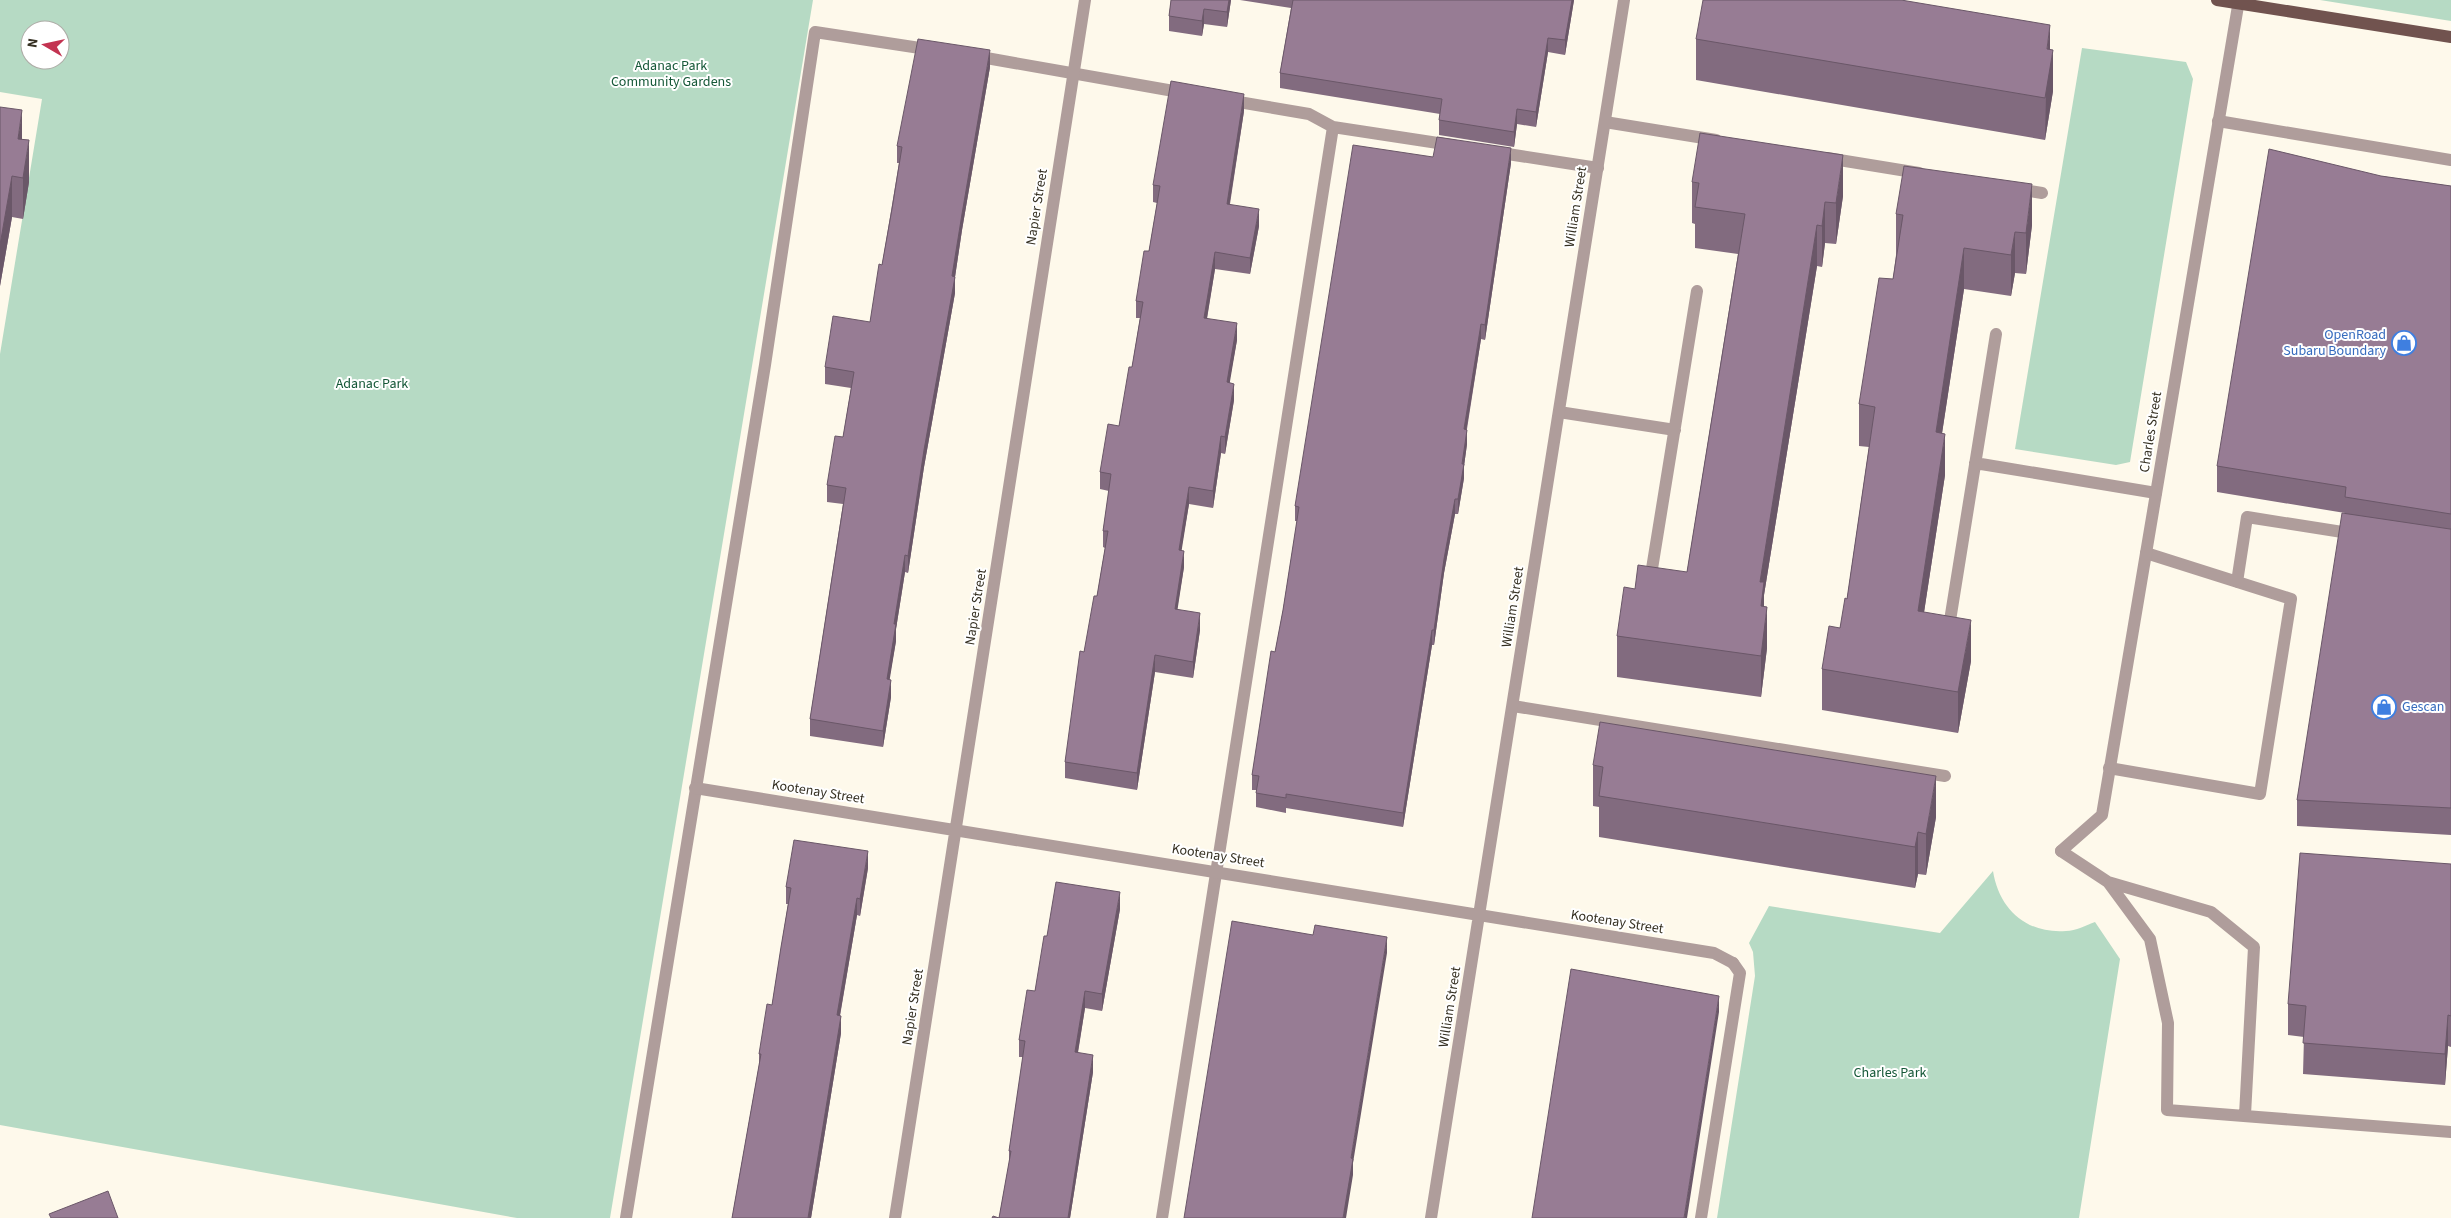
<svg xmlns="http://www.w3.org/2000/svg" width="2451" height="1218" viewBox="0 0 2451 1218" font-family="'Source Sans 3',sans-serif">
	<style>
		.green { fill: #b6dac4; fill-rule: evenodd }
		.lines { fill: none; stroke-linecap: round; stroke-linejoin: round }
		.lane { stroke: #af9d9b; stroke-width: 12 }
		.street { stroke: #af9d9b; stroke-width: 12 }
		.primary { stroke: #71534f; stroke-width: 12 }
		.wall { fill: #826b7f }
		.shaded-wall { fill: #6a5768 }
		.building { fill: #977c94; stroke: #6a5768 }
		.labels { text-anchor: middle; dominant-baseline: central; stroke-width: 4; stroke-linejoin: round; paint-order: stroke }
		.park-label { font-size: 14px; fill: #145737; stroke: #fff }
		.street-label { font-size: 14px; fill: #353022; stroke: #fff }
		.shop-label { font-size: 14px; fill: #366cbe; stroke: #fff; text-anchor: end }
	</style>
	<rect width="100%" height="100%" fill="#fef9eb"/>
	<!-- green -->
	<path class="green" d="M 0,0 L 813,0 L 610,1218 L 517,1218 L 0,1125 L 0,354 L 42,99 L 0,92 ZM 30,30 L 60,30 L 60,60 L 30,60 Z
		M 2320,0 L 2451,0 L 2451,21 Z
		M 2082,48 L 2186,62 L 2193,79 L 2130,462 L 2116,465 L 2015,449 Z
		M 1993,871 C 1999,909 2026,934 2066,931 C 2076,931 2086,925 2095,922 L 2120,959 L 2079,1218 L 1717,1218 L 1755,976 L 1753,952 L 1749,943 L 1769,906 L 1940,933 Z"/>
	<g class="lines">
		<!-- lane -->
		<path class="lane" d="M 975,56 L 1185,93
			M 1227,100 L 1309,114 L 1333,127 L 1451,145
			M 2218,121 L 2451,160
			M 1605,122 L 1716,140
			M 1495,152 L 1598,168
			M 1827,158 L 1919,173
			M 2017,189 L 2042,193
			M 1559,412 L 1675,430
			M 1975,463 L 2156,493
			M 1650,581 L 1697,291
			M 2237,582 L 2247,517 L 2355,534
			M 1948,633 L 1996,334
			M 1513,706 L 1945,776
			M 2109,768 L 2260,794 L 2291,599 L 2146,553
			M 2061,851 L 2108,882 L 2211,912 L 2254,947 L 2245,1115
			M 2108,882 L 2150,939 L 2168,1023 L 2167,1110 L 2451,1132
			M 626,1218 L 765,365 L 815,32 L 933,50
			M 1162,1218 L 1333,127
			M 1701,1218 L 1740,973 L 1733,963"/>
		<!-- street -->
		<path class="street" d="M 695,788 L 1714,953 L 1733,963
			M 2061,851 L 2102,815 L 2239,0
			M 895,1218 L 1085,0
			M 1431,1218 L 1624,0"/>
		<!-- primary -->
		<path class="primary" d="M 2217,0 L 2451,37"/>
	</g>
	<!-- wall -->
	<path class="wall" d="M 1171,0 L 1231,0 L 1227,27 L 1204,24 L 1202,36 L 1169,31 L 1169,16 Z
		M 1240,0 L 1574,0 L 1565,55 L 1548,52 L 1536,127 L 1517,124 L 1514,147 L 1439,135 L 1439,120 L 1440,114 L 1280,88 L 1280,73 L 1291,8 Z
		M 1696,39 L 2050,50 L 2053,91 L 2045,140 L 1696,80 Z
		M 990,67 L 962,230 L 955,277 L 955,293 L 924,467 L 908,573 L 905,572 L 896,629 L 896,641 L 889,680 L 891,697 L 883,747 L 810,736 L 810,719 L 843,504 L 827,502 L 827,485 L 843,437 L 851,388 L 825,384 L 825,367 L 870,322 L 882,265 L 899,163 L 897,163 L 897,146 Z
		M 0,107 L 22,139 L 29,182 L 23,219 L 12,217 L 0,286 Z
		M 1244,111 L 1230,204 L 1259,226 L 1250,274 L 1215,269 L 1207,319 L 1237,340 L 1229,383 L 1234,400 L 1225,454 L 1221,453 L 1213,508 L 1189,504 L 1181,550 L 1184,567 L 1177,609 L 1200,630 L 1193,678 L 1155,672 L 1137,790 L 1065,778 L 1065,762 L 1084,652 L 1097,596 L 1105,548 L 1103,547 L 1103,531 L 1109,491 L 1100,489 L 1100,472 L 1119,426 L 1132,367 L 1140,318 L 1136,318 L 1136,301 L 1149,251 L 1157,203 L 1153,202 L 1153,185 Z
		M 1433,157 L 1511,163 L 1485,340 L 1481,339 L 1467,429 L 1467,444 L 1464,466 L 1464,478 L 1458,514 L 1455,514 L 1444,573 L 1434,645 L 1432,645 L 1403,827 L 1286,808 L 1286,813 L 1256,807 L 1256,790 L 1252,790 L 1252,775 L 1283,610 L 1297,521 L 1295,521 L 1295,506 Z
		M 2381,176 L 2451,186 L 2451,835 L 2297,826 L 2297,800 L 2345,513 L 2217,492 L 2217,466 Z
		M 1692,182 L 1843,196 L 1836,244 L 1825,243 L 1822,267 L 1817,266 L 1764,595 L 1764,607 L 1767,648 L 1761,697 L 1617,677 L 1617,636 L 1635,589 L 1687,572 L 1738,254 L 1695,248 L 1695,224 L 1692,223 Z
		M 1896,214 L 2032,225 L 2026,274 L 2015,273 L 2011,296 L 1964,289 L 1942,433 L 1945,475 L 1924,612 L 1971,661 L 1958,733 L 1822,710 L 1822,669 L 1840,628 L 1847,599 L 1869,447 L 1859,446 L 1859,404 L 1893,279 L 1896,255 Z
		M 1593,765 L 1936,817 L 1926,875 L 1918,874 L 1915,888 L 1599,837 L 1599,807 L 1593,806 Z
		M 2451,864 L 2451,1047 L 2448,1046 L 2445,1085 L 2303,1074 L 2304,1037 L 2288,1035 L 2288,1004 Z
		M 868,868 L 860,916 L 857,915 L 840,1016 L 841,1033 L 811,1218 L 732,1218 L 759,1065 L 759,1054 L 772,1005 L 788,904 L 786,904 L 786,887 Z
		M 1120,909 L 1102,1011 L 1085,1008 L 1078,1053 L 1093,1072 L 1070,1218 L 992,1218 L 999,1218 L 1009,1163 L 1009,1151 L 1023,1057 L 1019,1057 L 1019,1040 L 1035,991 L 1047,936 Z"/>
	<!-- shaded-wall -->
	<path class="shaded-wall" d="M 1229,0 L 1231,0 L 1227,27 L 1227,12 Z
		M 1572,0 L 1574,0 L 1565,55 L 1565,40 Z
		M 1204,9 L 1204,24 L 1202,36 L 1202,21 Z
		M 2050,25 L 2050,66 L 2053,50 L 2053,91 L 2045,140 L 2047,49 Z
		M 1548,38 L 1548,52 L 1536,127 L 1536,112 Z
		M 990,50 L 990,67 L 962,230 L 955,277 L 955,293 L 924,467 L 908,573 L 908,556 L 924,450 L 962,214 Z
		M 1244,94 L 1244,111 L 1227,220 L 1227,204 Z
		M 1517,109 L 1517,124 L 1514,147 L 1514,132 Z
		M 22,110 L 22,152 L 18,139 Z
		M 29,140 L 29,182 L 23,219 L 23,178 Z
		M 1511,148 L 1511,163 L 1485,340 L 1485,325 Z
		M 1843,155 L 1843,196 L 1836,244 L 1836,203 Z
		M 12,176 L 12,217 L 0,286 L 0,245 Z
		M 2032,184 L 2032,225 L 2026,274 L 2026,233 Z
		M 1825,202 L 1825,243 L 1822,267 L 1822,226 Z
		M 1259,209 L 1259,226 L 1250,274 L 1250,258 Z
		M 1817,225 L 1817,266 L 1764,595 L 1764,623 L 1761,647 L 1760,582 Z
		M 2015,232 L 2015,273 L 2011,296 L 2011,255 Z
		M 1964,248 L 1964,289 L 1936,473 L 1936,432 Z
		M 1215,252 L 1215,269 L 1204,335 L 1204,318 Z
		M 1237,323 L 1237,340 L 1227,399 L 1227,382 Z
		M 1481,324 L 1481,339 L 1464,444 L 1464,429 Z
		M 1234,384 L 1234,400 L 1225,454 L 1225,437 Z
		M 1467,430 L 1467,444 L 1464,466 L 1464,478 L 1458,514 L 1458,499 Z
		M 1945,434 L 1945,475 L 1918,652 L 1918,611 Z
		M 1221,436 L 1221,453 L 1213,508 L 1213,491 Z
		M 1189,487 L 1189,504 L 1179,567 L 1179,550 Z
		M 1455,499 L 1455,514 L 1444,573 L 1434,645 L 1434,630 L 1444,559 Z
		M 1184,551 L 1184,567 L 1175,626 L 1175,609 Z
		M 905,555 L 905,572 L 896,629 L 896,641 L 887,696 L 887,679 L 894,624 Z
		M 1767,607 L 1767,648 L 1761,697 L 1761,656 Z
		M 1200,613 L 1200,630 L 1193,678 L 1193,662 Z
		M 1971,620 L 1971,661 L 1958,733 L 1958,692 Z
		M 1432,630 L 1432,645 L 1403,827 L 1403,813 Z
		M 1155,655 L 1155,672 L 1137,790 L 1137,773 Z
		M 891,680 L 891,697 L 883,747 L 883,731 Z
		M 1936,776 L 1936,817 L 1926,875 L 1926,834 Z
		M 1918,832 L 1918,874 L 1915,888 L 1915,847 Z
		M 868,851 L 868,868 L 860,916 L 860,899 Z
		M 1120,892 L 1120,909 L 1102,1011 L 1102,994 Z
		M 857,898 L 857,915 L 837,1032 L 837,1015 Z
		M 1387,937 L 1387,953 L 1353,1163 L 1353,1175 L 1346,1218 L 1343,1218 L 1351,1158 Z
		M 1085,991 L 1085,1008 L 1075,1069 L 1075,1052 Z
		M 1719,996 L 1719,1012 L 1687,1218 L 1684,1218 Z
		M 2448,1015 L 2448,1046 L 2445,1085 L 2445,1054 Z
		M 841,1016 L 841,1033 L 811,1218 L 808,1218 Z
		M 1093,1055 L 1093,1072 L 1070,1218 L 1068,1218 Z"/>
	<!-- building -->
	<path class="building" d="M 1171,0 L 1229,0 L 1227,12 L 1204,9 L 1202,21 L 1169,16 Z
		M 1293,0 L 1572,0 L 1565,40 L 1548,38 L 1536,112 L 1517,109 L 1514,132 L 1439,120 L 1442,99 L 1280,73 Z
		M 1703,0 L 1901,0 L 2050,25 L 2047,49 L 2053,50 L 2045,98 L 1696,39 Z
		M 918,39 L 990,50 L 962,214 L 952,276 L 955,277 L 924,450 L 908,556 L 905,555 L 894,624 L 896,624 L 887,679 L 891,680 L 883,731 L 810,719 L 846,488 L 827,485 L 835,436 L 843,437 L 854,372 L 825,367 L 833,316 L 870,322 L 879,264 L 882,265 L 892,209 L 902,147 L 897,146 Z
		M 1171,81 L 1244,94 L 1227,204 L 1259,209 L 1250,258 L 1215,252 L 1204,318 L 1237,323 L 1227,382 L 1234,384 L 1225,437 L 1221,436 L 1213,491 L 1189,487 L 1179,550 L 1184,551 L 1175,609 L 1200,613 L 1193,662 L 1155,655 L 1137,773 L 1065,762 L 1080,651 L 1084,652 L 1094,596 L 1097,596 L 1108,531 L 1103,531 L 1111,474 L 1100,472 L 1108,424 L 1119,426 L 1129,367 L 1132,367 L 1143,302 L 1136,301 L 1144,251 L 1149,251 L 1160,186 L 1153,185 Z
		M 0,107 L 22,110 L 18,139 L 29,140 L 23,178 L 12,176 L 0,245 Z
		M 1700,133 L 1843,155 L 1836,203 L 1825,202 L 1822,226 L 1817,225 L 1760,582 L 1764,582 L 1761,606 L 1767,607 L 1761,656 L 1617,636 L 1624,587 L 1635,589 L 1638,565 L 1687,572 L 1745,214 L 1695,207 L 1699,183 L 1692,182 Z
		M 1437,137 L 1511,148 L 1485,325 L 1481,324 L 1464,429 L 1467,430 L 1462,464 L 1464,464 L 1458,499 L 1455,499 L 1444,559 L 1434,630 L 1432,630 L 1403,813 L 1286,794 L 1286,798 L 1256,793 L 1259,776 L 1252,775 L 1260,723 L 1271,651 L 1275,652 L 1283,610 L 1299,507 L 1295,506 L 1353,145 L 1433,157 Z
		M 2269,149 L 2381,176 L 2451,186 L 2451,514 L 2345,497 L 2346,487 L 2217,466 Z
		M 1904,166 L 2032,184 L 2026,233 L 2015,232 L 2011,255 L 1964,248 L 1936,432 L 1945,434 L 1918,611 L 1971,620 L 1958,692 L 1822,669 L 1829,626 L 1840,628 L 1845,598 L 1847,599 L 1875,407 L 1859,404 L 1879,278 L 1893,279 L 1903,215 L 1896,214 Z
		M 2342,513 L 2450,529 L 2451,529 L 2451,808 L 2297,800 Z
		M 1600,722 L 1936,776 L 1926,834 L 1918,832 L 1915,847 L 1599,796 L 1603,767 L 1593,765 Z
		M 794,840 L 868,851 L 860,899 L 857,898 L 837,1015 L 841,1016 L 808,1218 L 732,1218 L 761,1054 L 759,1054 L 767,1004 L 772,1005 L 781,947 L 791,888 L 786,887 Z
		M 2300,853 L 2451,864 L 2451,1016 L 2448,1015 L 2445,1054 L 2303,1043 L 2306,1006 L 2288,1004 Z
		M 1056,882 L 1120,892 L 1102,994 L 1085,991 L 1075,1052 L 1093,1055 L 1068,1218 L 992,1218 L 993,1216 L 999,1218 L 1011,1151 L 1009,1151 L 1025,1041 L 1019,1040 L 1027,990 L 1035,991 L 1044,936 L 1047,936 Z
		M 1232,921 L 1313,935 L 1315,925 L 1387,937 L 1351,1158 L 1353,1159 L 1343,1218 L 1184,1218 Z
		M 1571,969 L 1719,996 L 1684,1218 L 1532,1218 Z
		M 108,1191 L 118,1218 L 51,1218 L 49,1214 Z"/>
	<!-- icons -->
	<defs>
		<symbol id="shop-ring" viewBox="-11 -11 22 22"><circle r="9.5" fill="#fff" stroke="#3f7fe0" stroke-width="1.5"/><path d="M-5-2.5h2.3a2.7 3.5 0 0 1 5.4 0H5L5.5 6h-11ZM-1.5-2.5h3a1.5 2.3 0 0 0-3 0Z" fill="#3f7fe0"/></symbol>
	</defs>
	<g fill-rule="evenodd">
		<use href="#shop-ring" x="2390" y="329" width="28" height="28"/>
		<use href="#shop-ring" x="2370" y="693" width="28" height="28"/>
	</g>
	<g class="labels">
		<!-- park labels -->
		<g class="park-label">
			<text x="671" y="66">Adanac Park<tspan x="671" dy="16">Community Gardens</tspan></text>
			<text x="372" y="384">Adanac Park</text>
			<text x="1890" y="1073">Charles Park</text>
		</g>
		<!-- street labels -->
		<g class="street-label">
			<text transform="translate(1037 207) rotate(-81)">Napier Street</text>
			<text transform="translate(1576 207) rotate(-81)">William Street</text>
			<text transform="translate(2151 432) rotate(-81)">Charles Street</text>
			<text transform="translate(976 607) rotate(-81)">Napier Street</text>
			<text transform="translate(1513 607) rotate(-81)">William Street</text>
			<text transform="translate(818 792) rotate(9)">Kootenay Street</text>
			<text transform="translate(1218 856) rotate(9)">Kootenay Street</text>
			<text transform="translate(1617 922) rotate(9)">Kootenay Street</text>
			<text transform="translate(913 1007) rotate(-81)">Napier Street</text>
			<text transform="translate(1450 1007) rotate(-81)">William Street</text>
		</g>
		<!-- shop labels -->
		<g class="shop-label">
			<text x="2386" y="335">OpenRoad<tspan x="2386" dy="16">Subaru Boundary</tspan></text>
			<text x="2402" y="707" text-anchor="start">Gescan</text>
		</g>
	</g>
	<!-- north arrow -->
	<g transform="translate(45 45) rotate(279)"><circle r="24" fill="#ffffff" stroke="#aeaca7"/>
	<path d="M0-4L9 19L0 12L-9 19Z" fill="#c33351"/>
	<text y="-8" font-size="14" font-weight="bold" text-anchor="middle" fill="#353022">N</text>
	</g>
</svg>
